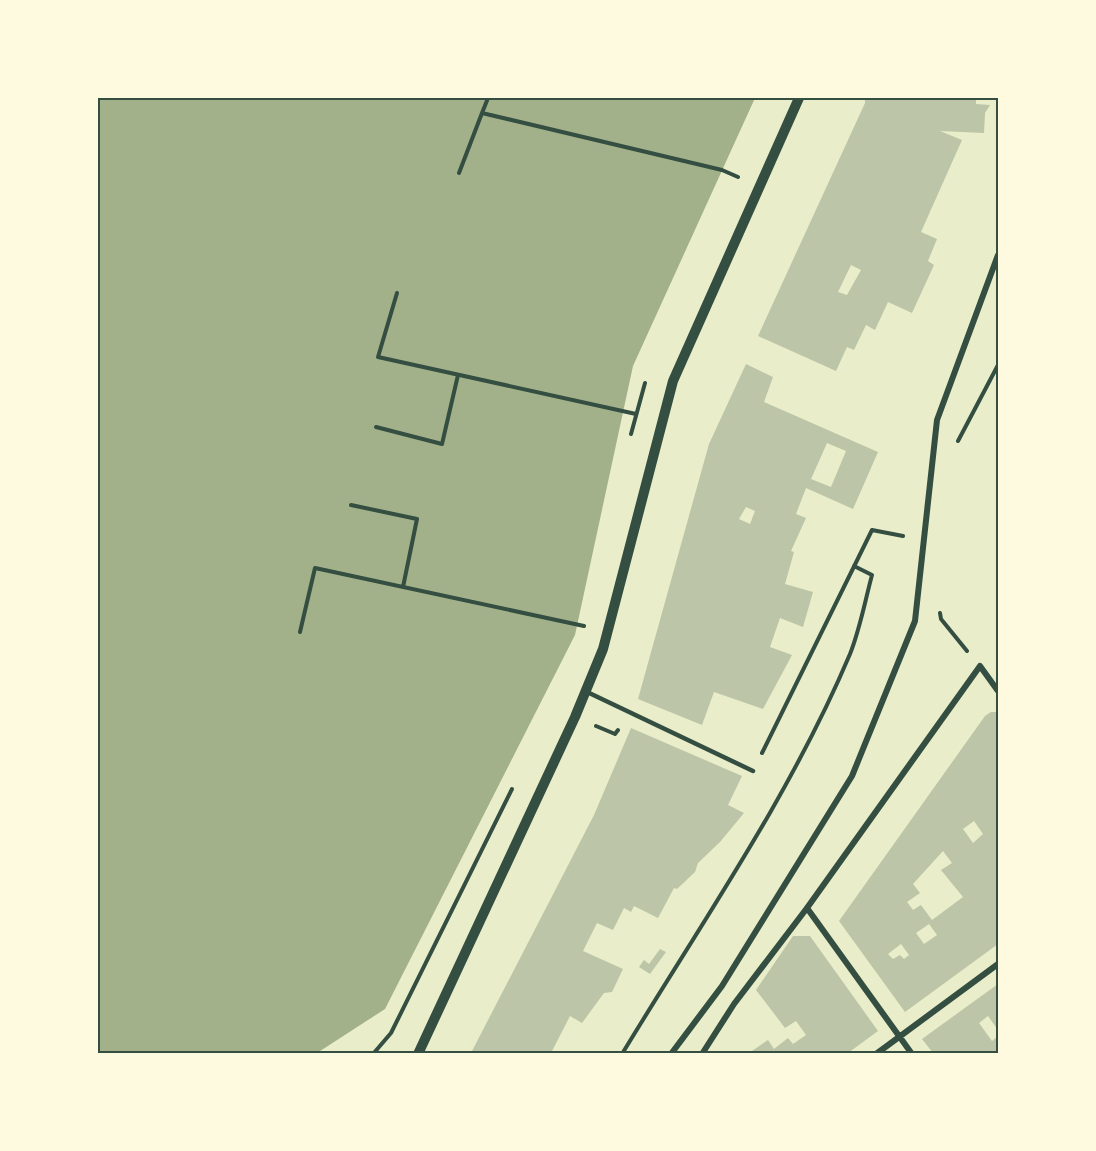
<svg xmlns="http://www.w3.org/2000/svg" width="1096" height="1151" viewBox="0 0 1096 1151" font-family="Signika,sans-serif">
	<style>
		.water { fill: #a3b18a }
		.building { fill: #bcc5a7; fill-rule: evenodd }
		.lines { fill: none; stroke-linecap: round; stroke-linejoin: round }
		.path { stroke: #344e41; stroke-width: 4 }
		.service { stroke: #344e41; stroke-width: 4.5 }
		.minor { stroke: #344e41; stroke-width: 6 }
		.tertiary { stroke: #344e41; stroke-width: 10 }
		.neatline { fill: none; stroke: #344e41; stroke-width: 2 }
	</style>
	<rect width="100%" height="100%" fill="#e9edc9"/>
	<!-- water -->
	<path class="water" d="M 98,98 L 755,98 L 633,366 L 575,635 L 385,1009 L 317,1053 L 98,1054 Z"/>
	<!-- building -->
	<path class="building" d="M 865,98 L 976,98 L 976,104 L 990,105 L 985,113 L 984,133 L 940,131 L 962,140 L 921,232 L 937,239 L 928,261 L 934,265 L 912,313 L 888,302 L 875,330 L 866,325 L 854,350 L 847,347 L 836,371 L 758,336 L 865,103 ZM 851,265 L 861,270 L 847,295 L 838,292 Z
		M 746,364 L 773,377 L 764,402 L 878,452 L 853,509 L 806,488 L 796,514 L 806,518 L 791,551 L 794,552 L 785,584 L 813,592 L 803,627 L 780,618 L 770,647 L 792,655 L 763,709 L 714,692 L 702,725 L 638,699 L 709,444 ZM 827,443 L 846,451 L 831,487 L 811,479 ZM 746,507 L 755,511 L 750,524 L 739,519 Z
		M 991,712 L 998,712 L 998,944 L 905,1012 L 839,921 L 985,716 ZM 974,821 L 983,834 L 973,843 L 963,829 ZM 943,851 L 952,863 L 941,870 L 963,897 L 932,920 L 921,905 L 913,910 L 907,902 L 920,893 L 913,884 ZM 929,924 L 937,935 L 924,944 L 916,933 ZM 901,944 L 909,955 L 904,959 L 900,955 L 893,959 L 888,954 Z
		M 631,728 L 742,776 L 728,805 L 744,813 L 720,842 L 698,863 L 695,872 L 677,889 L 674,888 L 658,918 L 634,906 L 631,912 L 624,908 L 613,930 L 597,923 L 583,951 L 623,969 L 612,992 L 604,993 L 582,1023 L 570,1016 L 551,1053 L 471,1053 L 594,815 Z
		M 793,936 L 810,936 L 878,1031 L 848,1053 L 749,1053 L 768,1040 L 774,1049 L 788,1038 L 793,1044 L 806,1035 L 796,1021 L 785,1028 L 756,990 Z
		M 660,949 L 666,952 L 650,974 L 639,967 L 644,960 L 649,964 Z
		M 998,984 L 998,1030 L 988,1016 L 979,1023 L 992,1041 L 998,1036 L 998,1053 L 933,1053 L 922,1039 Z"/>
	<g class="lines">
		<!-- path -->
		<path class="path" d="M 482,113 L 488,98
			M 459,173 L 482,113 L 722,170 L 738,177
			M 397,293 L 378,357 L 636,414
			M 376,427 L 442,444 L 458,375
			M 631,434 L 645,383
			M 958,441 L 998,365
			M 351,505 L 417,519 L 403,587
			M 940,613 L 941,619 L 967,651
			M 300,632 L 315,568 L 584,626
			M 596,726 L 615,734 L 618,730
			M 762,753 L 872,530 L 903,536
			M 373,1054 L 391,1033 L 512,789
			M 622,1054 C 702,922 790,796 850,654 C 860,629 865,601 872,575 L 854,566"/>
		<!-- service -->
		<path class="service" d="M 585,691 L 753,771"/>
		<!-- minor -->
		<path class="minor" d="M 807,908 L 912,1054
			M 671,1054 L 722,986 L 852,776 L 915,621 L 937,420 L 998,255
			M 702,1054 L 734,1004 L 807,908 L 980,666 L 998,691
			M 876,1054 L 998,964"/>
		<!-- tertiary -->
		<path class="tertiary" d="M 418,1054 L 575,717 L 603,649 L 673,381 L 799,98"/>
	</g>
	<!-- border -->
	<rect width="1096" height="1151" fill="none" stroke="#fefae0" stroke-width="198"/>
	<rect x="99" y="99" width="898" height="953" class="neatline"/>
</svg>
